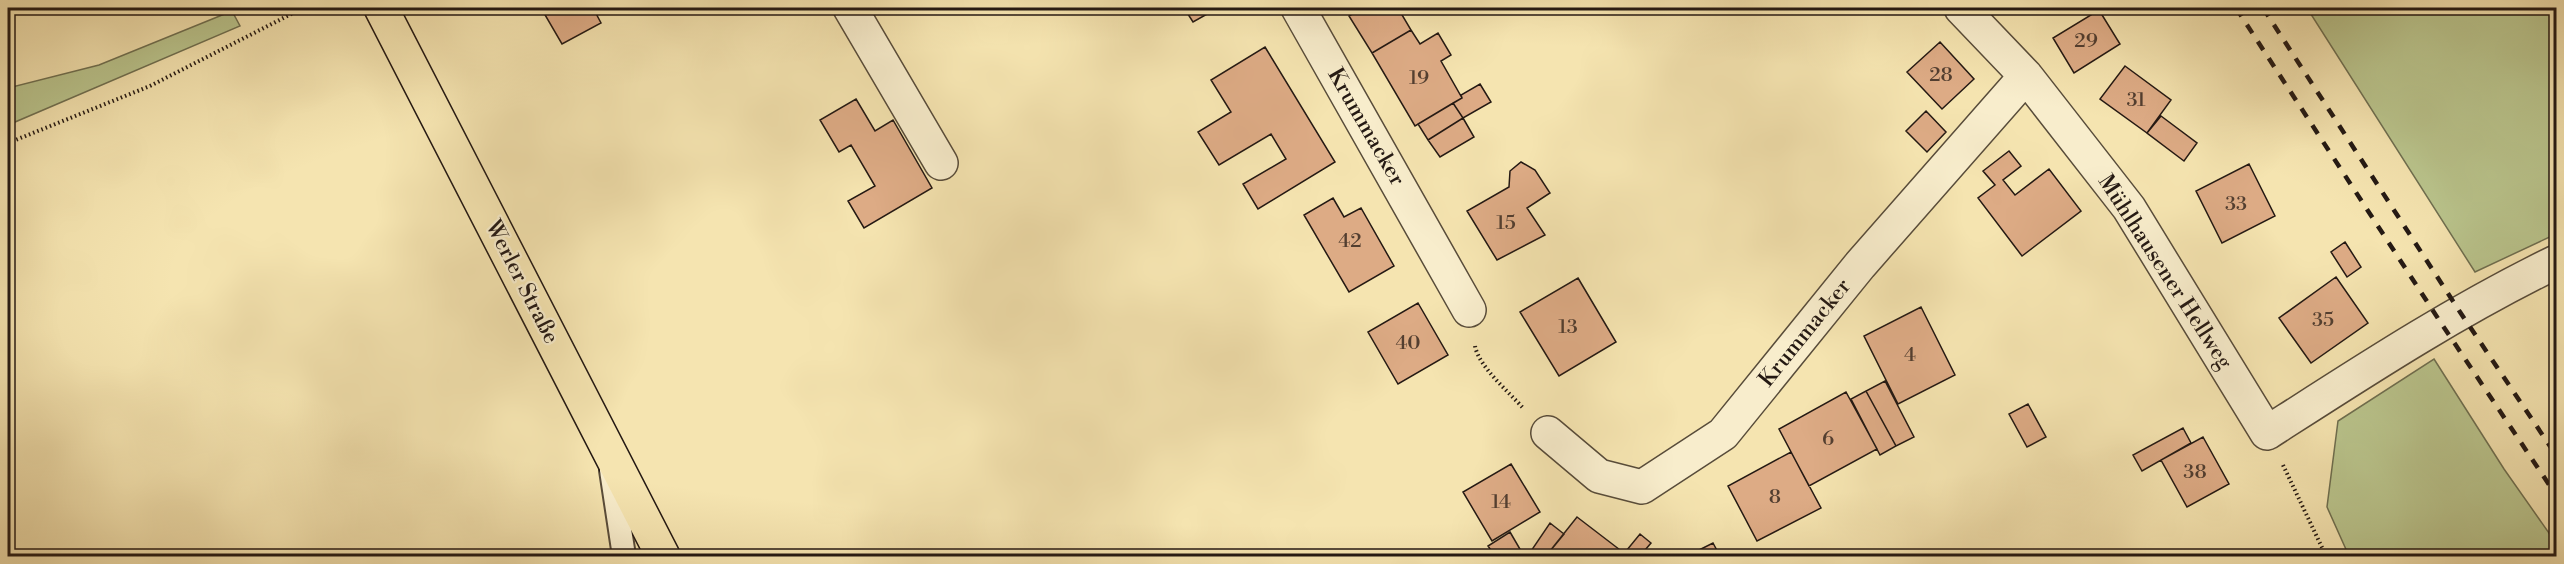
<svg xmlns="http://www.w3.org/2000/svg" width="2564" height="564" viewBox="0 0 2564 564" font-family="'Libre Bodoni',serif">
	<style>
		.green { fill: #bac58d; stroke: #6f6f50; stroke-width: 1.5 }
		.building { fill: #ddab85; stroke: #241913; stroke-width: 1.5 }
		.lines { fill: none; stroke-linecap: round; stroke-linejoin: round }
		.service-casing { stroke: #584c3a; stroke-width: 26 }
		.minor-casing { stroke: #584c3a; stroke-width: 36 }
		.primary-casing { stroke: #241913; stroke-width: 36 }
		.path { stroke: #241913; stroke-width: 4; stroke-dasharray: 1.5 3; stroke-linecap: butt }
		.service { stroke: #f8edcc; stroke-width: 22 }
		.minor { stroke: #f8edcc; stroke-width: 33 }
		.primary { stroke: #f5e4b0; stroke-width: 33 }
		.rail { stroke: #241913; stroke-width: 4.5; stroke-dasharray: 10 10; stroke-linecap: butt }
		.labels { text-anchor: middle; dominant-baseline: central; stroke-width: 4.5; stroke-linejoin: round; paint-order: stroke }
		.number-label { font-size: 20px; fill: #523e30 }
		.street-label { font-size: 22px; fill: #241913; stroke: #f8edcc }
	</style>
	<rect width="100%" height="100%" fill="#f5e4b0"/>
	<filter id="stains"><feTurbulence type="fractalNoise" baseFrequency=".00333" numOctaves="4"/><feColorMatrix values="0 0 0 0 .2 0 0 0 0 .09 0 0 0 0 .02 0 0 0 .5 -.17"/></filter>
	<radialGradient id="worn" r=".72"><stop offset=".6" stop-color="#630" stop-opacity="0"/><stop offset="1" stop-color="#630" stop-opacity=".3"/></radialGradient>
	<!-- green -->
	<path class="green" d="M 2307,8 L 2556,8 L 2556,234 L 2475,272 Z
		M 232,11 L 240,26 L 8,125 L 8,88 L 99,65 Z
		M 2434,359 L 2504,469 L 2556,543 L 2556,556 L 2349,556 L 2327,507 L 2338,421 Z"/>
	<!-- building -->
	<path class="building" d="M 541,8 L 593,8 L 601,23 L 562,44 Z
		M 1184,8 L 1218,8 L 1193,22 Z
		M 1363,8 L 1398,8 L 1411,30 L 1372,53 L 1349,16 Z
		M 2099,10 L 2120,44 L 2074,73 L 2053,38 Z
		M 1411,30 L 1420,44 L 1438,33 L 1451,55 L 1441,61 L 1462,98 L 1415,126 L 1372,53 Z
		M 1940,42 L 1974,79 L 1942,109 L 1907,72 Z
		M 1265,47 L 1335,162 L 1258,209 L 1243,184 L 1286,159 L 1271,134 L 1219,165 L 1198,132 L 1231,112 L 1211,80 Z
		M 2125,66 L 2171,100 L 2147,133 L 2100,99 Z
		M 1480,84 L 1491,102 L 1463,118 L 1453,103 L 1462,98 L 1461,95 Z
		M 856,99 L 875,131 L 893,120 L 932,188 L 864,228 L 848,201 L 875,186 L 851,145 L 839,152 L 820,120 Z
		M 1453,103 L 1463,118 L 1428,140 L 1418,124 Z
		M 1926,111 L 1946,132 L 1927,152 L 1906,131 Z
		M 2161,116 L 2197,143 L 2184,161 L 2147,133 Z
		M 1463,118 L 1474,137 L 1440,157 L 1428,140 Z
		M 2009,151 L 2021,166 L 2003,180 L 2015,195 L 2049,169 L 2081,211 L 2022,256 L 1978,198 L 1995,185 L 1983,171 Z
		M 1521,162 L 1535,170 L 1550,193 L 1527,208 L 1545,235 L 1497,260 L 1467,211 L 1509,187 L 1510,171 Z
		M 2249,164 L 2275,216 L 2222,243 L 2196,191 Z
		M 1333,198 L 1344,217 L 1361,208 L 1394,266 L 1349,292 L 1304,215 Z
		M 2345,242 L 2361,267 L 2347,277 L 2331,252 Z
		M 2336,277 L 2368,323 L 2311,363 L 2279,318 Z
		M 1578,278 L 1616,342 L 1559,376 L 1520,312 Z
		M 1418,303 L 1448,355 L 1398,384 L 1368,332 Z
		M 1921,307 L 1955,375 L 1898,404 L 1864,336 Z
		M 1885,381 L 1914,437 L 1896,446 L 1866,391 Z
		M 1866,391 L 1896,446 L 1880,455 L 1851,399 Z
		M 1846,392 L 1877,449 L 1809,486 L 1779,429 Z
		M 2028,404 L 2046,437 L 2027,447 L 2009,414 Z
		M 2183,428 L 2191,443 L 2142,471 L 2133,455 Z
		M 2203,437 L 2229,484 L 2187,507 L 2161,460 Z
		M 1791,452 L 1821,508 L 1757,541 L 1728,486 Z
		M 1511,464 L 1540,512 L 1492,541 L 1463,492 Z
		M 1577,517 L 1624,553 L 1621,556 L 1546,556 Z
		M 1550,523 L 1564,534 L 1546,556 L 1537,556 L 1531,551 Z
		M 1510,532 L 1524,556 L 1495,556 L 1488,546 Z
		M 1640,534 L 1651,543 L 1640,556 L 1622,556 Z
		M 1713,543 L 1720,556 L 1687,556 Z"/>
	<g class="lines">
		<defs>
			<path id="service" d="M 611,470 L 624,556"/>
			<path id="minor" d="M 850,8 L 941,163
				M 1298,8 L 1469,310
				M 1961,8 L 2026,76 L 2129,208 L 2267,433 C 2362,372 2455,311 2556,262
				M 1548,433 L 1599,476 L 1642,487 L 1723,434 L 1860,265 L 2026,76"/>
			<path id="primary" d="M 381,8 L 663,556"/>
		</defs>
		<!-- service casing -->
		<use href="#service" class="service-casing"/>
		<!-- minor casing -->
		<use href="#minor" class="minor-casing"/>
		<!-- primary casing -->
		<use href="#primary" class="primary-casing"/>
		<!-- path -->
		<path class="path" d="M 8,143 L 150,86 L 303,8
			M 1475,346 C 1479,367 1509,392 1523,408
			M 2283,465 L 2326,556"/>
		<!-- service -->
		<use href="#service" class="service"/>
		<!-- minor -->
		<use href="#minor" class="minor"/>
		<!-- primary -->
		<use href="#primary" class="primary"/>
		<!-- rail -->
		<path class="rail" d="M 2236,8 L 2441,323 L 2556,495
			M 2263,8 L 2460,312 L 2556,455"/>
	</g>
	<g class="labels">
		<!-- number labels -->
		<g class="number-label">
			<text x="2086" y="41">29</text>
			<text x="1941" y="75">28</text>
			<text x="1419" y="78">19</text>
			<text x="2136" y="100">31</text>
			<text x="2236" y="204">33</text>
			<text x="1506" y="223">15</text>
			<text x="1350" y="241">42</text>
			<text x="2323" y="320">35</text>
			<text x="1568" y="327">13</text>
			<text x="1408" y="343">40</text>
			<text x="1910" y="355">4</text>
			<text x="1828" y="439">6</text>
			<text x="2195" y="472">38</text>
			<text x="1775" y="497">8</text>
			<text x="1501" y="502">14</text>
		</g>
		<!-- street labels -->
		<g class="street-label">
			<text transform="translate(1366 127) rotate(60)">Krummacker</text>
			<text transform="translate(2165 272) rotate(57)">Mühlhausener Hellweg</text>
			<text transform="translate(522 282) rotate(63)">Werler Straße</text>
			<text transform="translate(1805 333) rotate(-51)">Krummacker</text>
		</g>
	</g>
	<!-- margin -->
	<rect width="2564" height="564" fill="none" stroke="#f5e4b0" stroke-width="30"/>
	<rect x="9" y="9" width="2546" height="546" fill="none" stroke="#241913" stroke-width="3"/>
	<rect x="15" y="15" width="2534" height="534" fill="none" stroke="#241913" stroke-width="1.5"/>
	<rect width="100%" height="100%" filter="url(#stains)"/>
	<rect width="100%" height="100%" fill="url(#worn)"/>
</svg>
